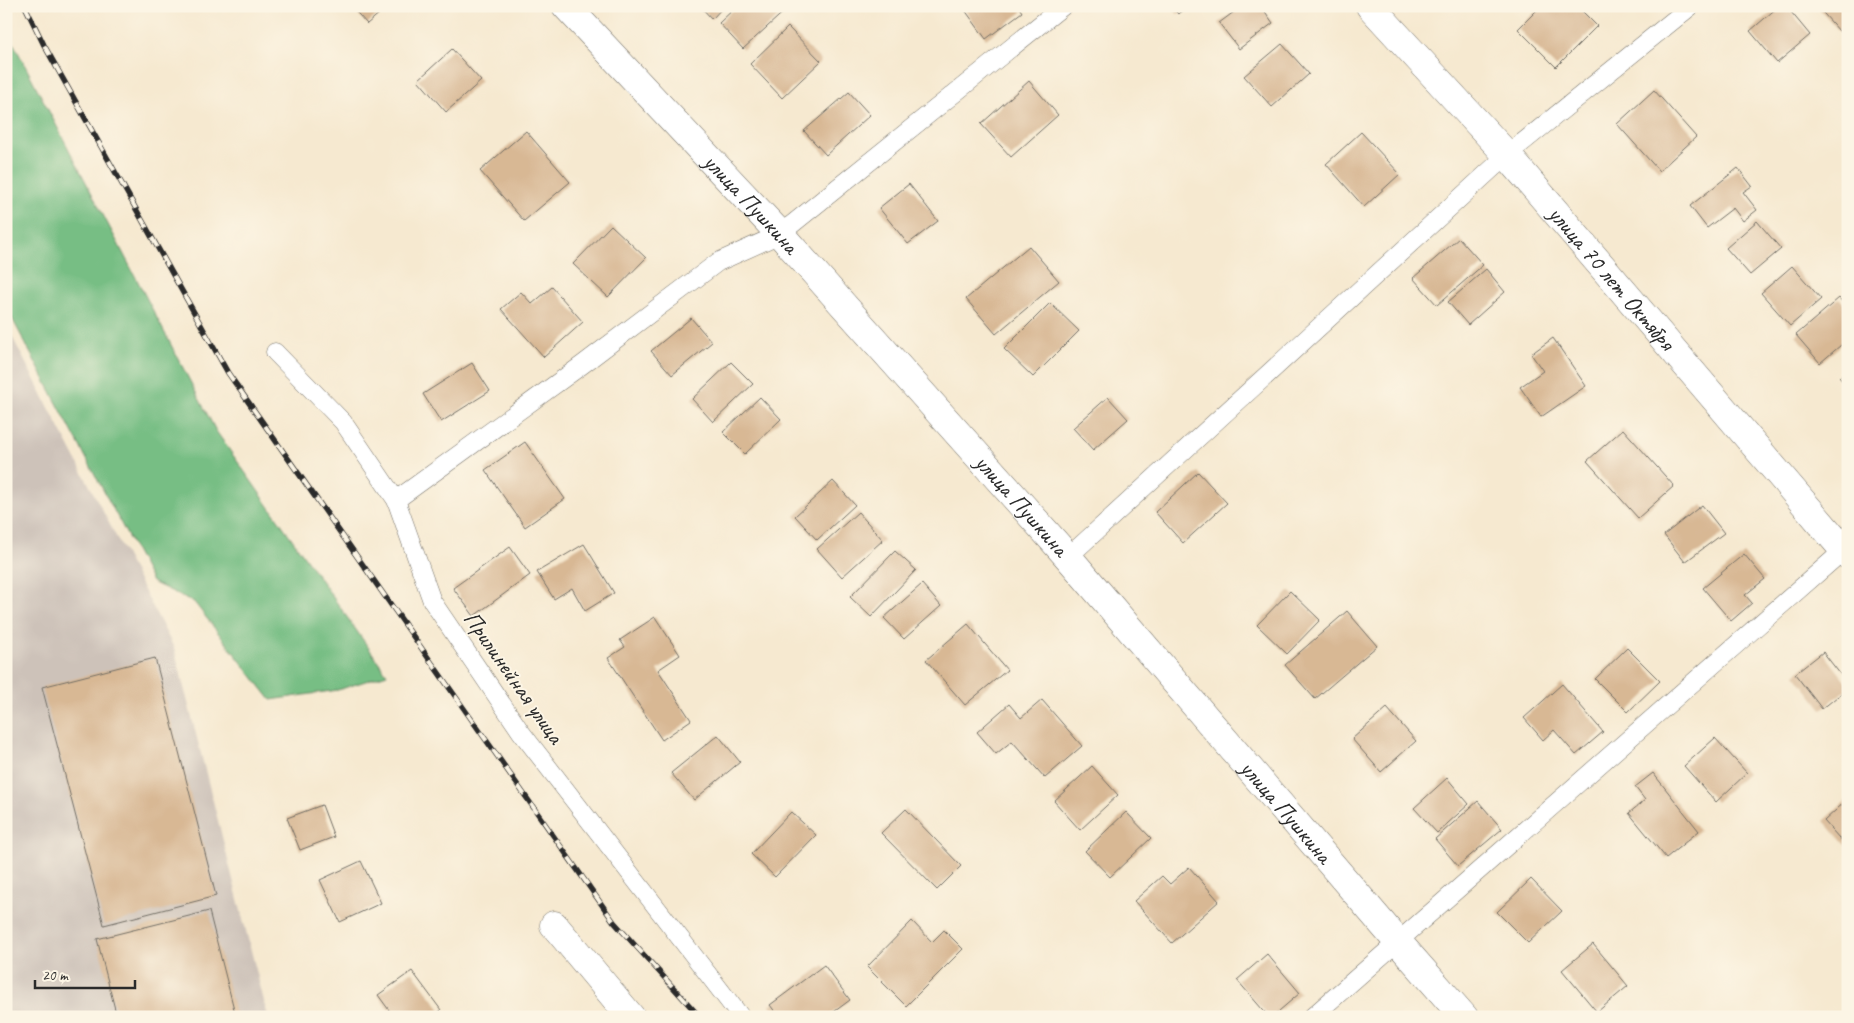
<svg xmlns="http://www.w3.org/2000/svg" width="1854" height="1023" viewBox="0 0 1854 1023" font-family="Caveat,sans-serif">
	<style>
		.industrial { fill: #cdc2b9 }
		.forest { fill: #77be84; stroke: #517458 }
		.building { fill: #d8b894 }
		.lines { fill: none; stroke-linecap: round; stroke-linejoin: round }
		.service-casing { stroke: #726e65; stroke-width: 19 }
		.minor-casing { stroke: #726e65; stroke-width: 29 }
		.service { stroke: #fff; stroke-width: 18 }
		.minor { stroke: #fff; stroke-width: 28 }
		.rail-casing { stroke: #2b2b2b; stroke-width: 5.5 }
		.rail { stroke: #fcf5e5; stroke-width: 4; stroke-dasharray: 11; stroke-linecap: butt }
		.labels { text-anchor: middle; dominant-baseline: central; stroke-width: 4; stroke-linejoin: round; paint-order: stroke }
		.street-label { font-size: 24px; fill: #2b2b2b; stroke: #fcf5e5 }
	</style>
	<rect width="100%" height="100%" fill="#fcf5e5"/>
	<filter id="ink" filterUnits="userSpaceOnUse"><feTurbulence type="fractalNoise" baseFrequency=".02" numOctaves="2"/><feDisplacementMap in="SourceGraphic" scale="10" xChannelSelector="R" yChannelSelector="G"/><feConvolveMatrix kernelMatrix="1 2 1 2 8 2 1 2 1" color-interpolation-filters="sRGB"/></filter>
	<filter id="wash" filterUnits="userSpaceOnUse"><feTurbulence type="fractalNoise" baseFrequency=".0096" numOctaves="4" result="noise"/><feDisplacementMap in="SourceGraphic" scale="20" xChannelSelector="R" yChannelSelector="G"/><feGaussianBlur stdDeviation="1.12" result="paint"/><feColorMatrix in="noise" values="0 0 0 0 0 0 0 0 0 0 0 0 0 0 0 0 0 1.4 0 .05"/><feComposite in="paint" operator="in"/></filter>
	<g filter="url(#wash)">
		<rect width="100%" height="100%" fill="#f6e9d0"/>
		<!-- industrial -->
		<path class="industrial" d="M 6,325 L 174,648 L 268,1017 L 6,1017 Z"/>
		<!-- forest -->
		<path class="forest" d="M 6,29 L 216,431 L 387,674 L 338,690 L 271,700 L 194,602 L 152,582 L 6,307 Z"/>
		<g id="blocks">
			<!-- building -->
			<path class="building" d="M 351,6 L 388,6 L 367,24 Z
				M 700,6 L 724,6 L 712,19 Z
				M 737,6 L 790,6 L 743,49 L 719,23 Z
				M 962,6 L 1018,6 L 1022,12 L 986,39 Z
				M 1171,6 L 1187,6 L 1178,14 Z
				M 1242,6 L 1261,6 L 1273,23 L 1239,49 L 1219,23 Z
				M 1541,6 L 1577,6 L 1597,26 L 1556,67 L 1518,29 Z
				M 1779,6 L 1786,6 L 1810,35 L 1777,63 L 1750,31 Z
				M 1817,6 L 1848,6 L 1848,26 L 1840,32 Z
				M 788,27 L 821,61 L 782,98 L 750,64 Z
				M 1282,44 L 1309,74 L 1272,107 L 1244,76 Z
				M 452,49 L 481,81 L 446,112 L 418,80 Z
				M 1029,81 L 1058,115 L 1011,157 L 981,124 Z
				M 1654,90 L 1696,137 L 1659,171 L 1617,124 Z
				M 849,92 L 870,115 L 826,155 L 804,131 Z
				M 526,131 L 570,182 L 524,221 L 480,171 Z
				M 1361,132 L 1400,174 L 1364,207 L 1326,164 Z
				M 1738,168 L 1752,186 L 1743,192 L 1757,210 L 1743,221 L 1733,208 L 1707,228 L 1690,206 Z
				M 909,184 L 938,221 L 908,244 L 879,208 Z
				M 1757,221 L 1781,249 L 1750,275 L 1726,248 Z
				M 611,225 L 646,258 L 608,297 L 573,264 Z
				M 1459,238 L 1483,265 L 1437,305 L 1413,278 Z
				M 1029,246 L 1059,281 L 996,334 L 966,299 Z
				M 1792,266 L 1821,299 L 1790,326 L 1761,293 Z
				M 1486,269 L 1505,292 L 1468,325 L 1448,302 Z
				M 552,287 L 583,322 L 544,357 L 501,309 L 521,292 L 532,304 Z
				M 1839,298 L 1848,308 L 1848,339 L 1820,363 L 1796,335 Z
				M 1050,303 L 1079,331 L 1033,377 L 1004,349 Z
				M 691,318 L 712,342 L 672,375 L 651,351 Z
				M 1553,338 L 1586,386 L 1541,417 L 1520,387 L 1543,371 L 1531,354 Z
				M 731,362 L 753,384 L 713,422 L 692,399 Z
				M 472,363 L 490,391 L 441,422 L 423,394 Z
				M 1848,370 L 1848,388 L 1839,377 Z
				M 760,397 L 781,419 L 745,454 L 723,432 Z
				M 1108,397 L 1128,419 L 1093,450 L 1073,428 Z
				M 1623,429 L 1674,486 L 1638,518 L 1587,461 Z
				M 525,442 L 565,499 L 525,527 L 485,470 Z
				M 1198,472 L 1227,503 L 1183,543 L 1155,512 Z
				M 833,481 L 855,505 L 817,540 L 795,516 Z
				M 1702,505 L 1724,533 L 1685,562 L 1664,535 Z
				M 858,512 L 883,540 L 842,577 L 817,549 Z
				M 584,544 L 614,593 L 585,611 L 572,588 L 554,599 L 537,572 Z
				M 510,547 L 530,575 L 474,616 L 453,588 Z
				M 895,551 L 916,570 L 871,617 L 850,597 Z
				M 1744,554 L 1765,579 L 1745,595 L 1752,603 L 1731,621 L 1703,588 Z
				M 922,584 L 941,606 L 904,639 L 884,618 Z
				M 1290,591 L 1320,620 L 1287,654 L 1257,625 Z
				M 1347,611 L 1377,646 L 1315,699 L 1285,665 Z
				M 655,617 L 680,655 L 658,670 L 691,720 L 662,740 L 608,658 L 625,647 L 620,640 Z
				M 968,624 L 1007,670 L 965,705 L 926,660 Z
				M 1627,648 L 1660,681 L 1628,712 L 1595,679 Z
				M 1823,652 L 1848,684 L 1848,688 L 1822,709 L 1795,674 Z
				M 155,658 L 216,896 L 104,925 L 42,687 Z
				M 1562,684 L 1603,732 L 1576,755 L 1554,730 L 1543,740 L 1524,718 Z
				M 1042,700 L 1082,746 L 1045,778 L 1012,741 L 996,754 L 977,732 L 1009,704 L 1021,718 Z
				M 1387,708 L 1416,741 L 1381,772 L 1352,739 Z
				M 718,735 L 740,762 L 694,800 L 671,773 Z
				M 1715,738 L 1747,773 L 1716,802 L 1684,766 Z
				M 1092,766 L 1118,795 L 1080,830 L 1054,801 Z
				M 1653,773 L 1699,831 L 1666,858 L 1629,813 L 1645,800 L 1635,787 Z
				M 1447,778 L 1469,804 L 1437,833 L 1414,808 Z
				M 1848,799 L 1848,848 L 1824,821 Z
				M 1478,801 L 1502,829 L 1458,866 L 1435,839 Z
				M 322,805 L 334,837 L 300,850 L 287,818 Z
				M 906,809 L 961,866 L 937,890 L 881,833 Z
				M 791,812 L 816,835 L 775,877 L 751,854 Z
				M 1126,812 L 1151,838 L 1110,877 L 1085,851 Z
				M 361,861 L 381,903 L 340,922 L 320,880 Z
				M 1189,867 L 1219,901 L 1172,943 L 1134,901 L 1162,876 L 1170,884 Z
				M 1531,879 L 1562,911 L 1528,943 L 1497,912 Z
				M 209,911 L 236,1017 L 117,1017 L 97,939 Z
				M 912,921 L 932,942 L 944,930 L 963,949 L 906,1006 L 867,967 Z
				M 1593,944 L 1628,986 L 1597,1012 L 1562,970 Z
				M 1267,954 L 1300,993 L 1272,1017 L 1269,1017 L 1237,980 Z
				M 824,965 L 850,1000 L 827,1017 L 779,1017 L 770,1005 Z
				M 412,971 L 441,1010 L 433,1017 L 394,1017 L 378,995 Z"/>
		</g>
	</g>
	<g filter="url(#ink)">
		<use href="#blocks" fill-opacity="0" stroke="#726e65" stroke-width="1"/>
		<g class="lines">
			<defs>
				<path id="service" d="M 275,352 L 343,422 L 396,500 L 432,601 L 521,732 L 741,1017
					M 396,500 L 582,365 L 718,262 L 780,234 L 1063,6
					M 1068,557 L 1507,155 L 1691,6
					M 1312,1017 L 1844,550"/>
				<g id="minor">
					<path id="s1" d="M 566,6 L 780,234 L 1068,557 L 1398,942 L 1464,1017"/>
					<path id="s2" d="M 1370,6 L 1507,155 L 1848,555"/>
					<path d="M 554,925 L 631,1017"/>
				</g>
			</defs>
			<!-- service casing -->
			<use href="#service" class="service-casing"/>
			<!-- minor casing -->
			<use href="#minor" class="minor-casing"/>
			<!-- service -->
			<use href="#service" class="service"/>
			<!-- minor -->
			<use href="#minor" class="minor"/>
			<defs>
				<path id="rail" d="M 25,6 L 44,45 L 228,373 L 614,922 L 700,1017"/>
			</defs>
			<!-- rail casing -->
			<use href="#rail" class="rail-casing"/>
			<!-- rail -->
			<use href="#rail" class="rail"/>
		</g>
	</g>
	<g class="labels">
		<!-- street labels -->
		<g class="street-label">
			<text stroke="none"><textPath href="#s1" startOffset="271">улица Пушкина</textPath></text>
			<text stroke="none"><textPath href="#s2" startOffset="364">улица 70 лет Октября</textPath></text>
			<text stroke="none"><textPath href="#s1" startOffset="676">улица Пушкина</textPath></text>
			<text transform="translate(514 677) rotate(55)">Прилинейная улица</text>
			<text stroke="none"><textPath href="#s1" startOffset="1081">улица Пушкина</textPath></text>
		</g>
	</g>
	<!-- margin -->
	<rect width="1854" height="1023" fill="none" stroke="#fcf5e5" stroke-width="25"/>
	<!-- scale -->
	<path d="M35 980v8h100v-8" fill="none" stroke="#2b2b2b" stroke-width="2.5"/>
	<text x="42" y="980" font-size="15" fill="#2b2b2b" stroke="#fcf5e5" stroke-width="4" paint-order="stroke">20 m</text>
</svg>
